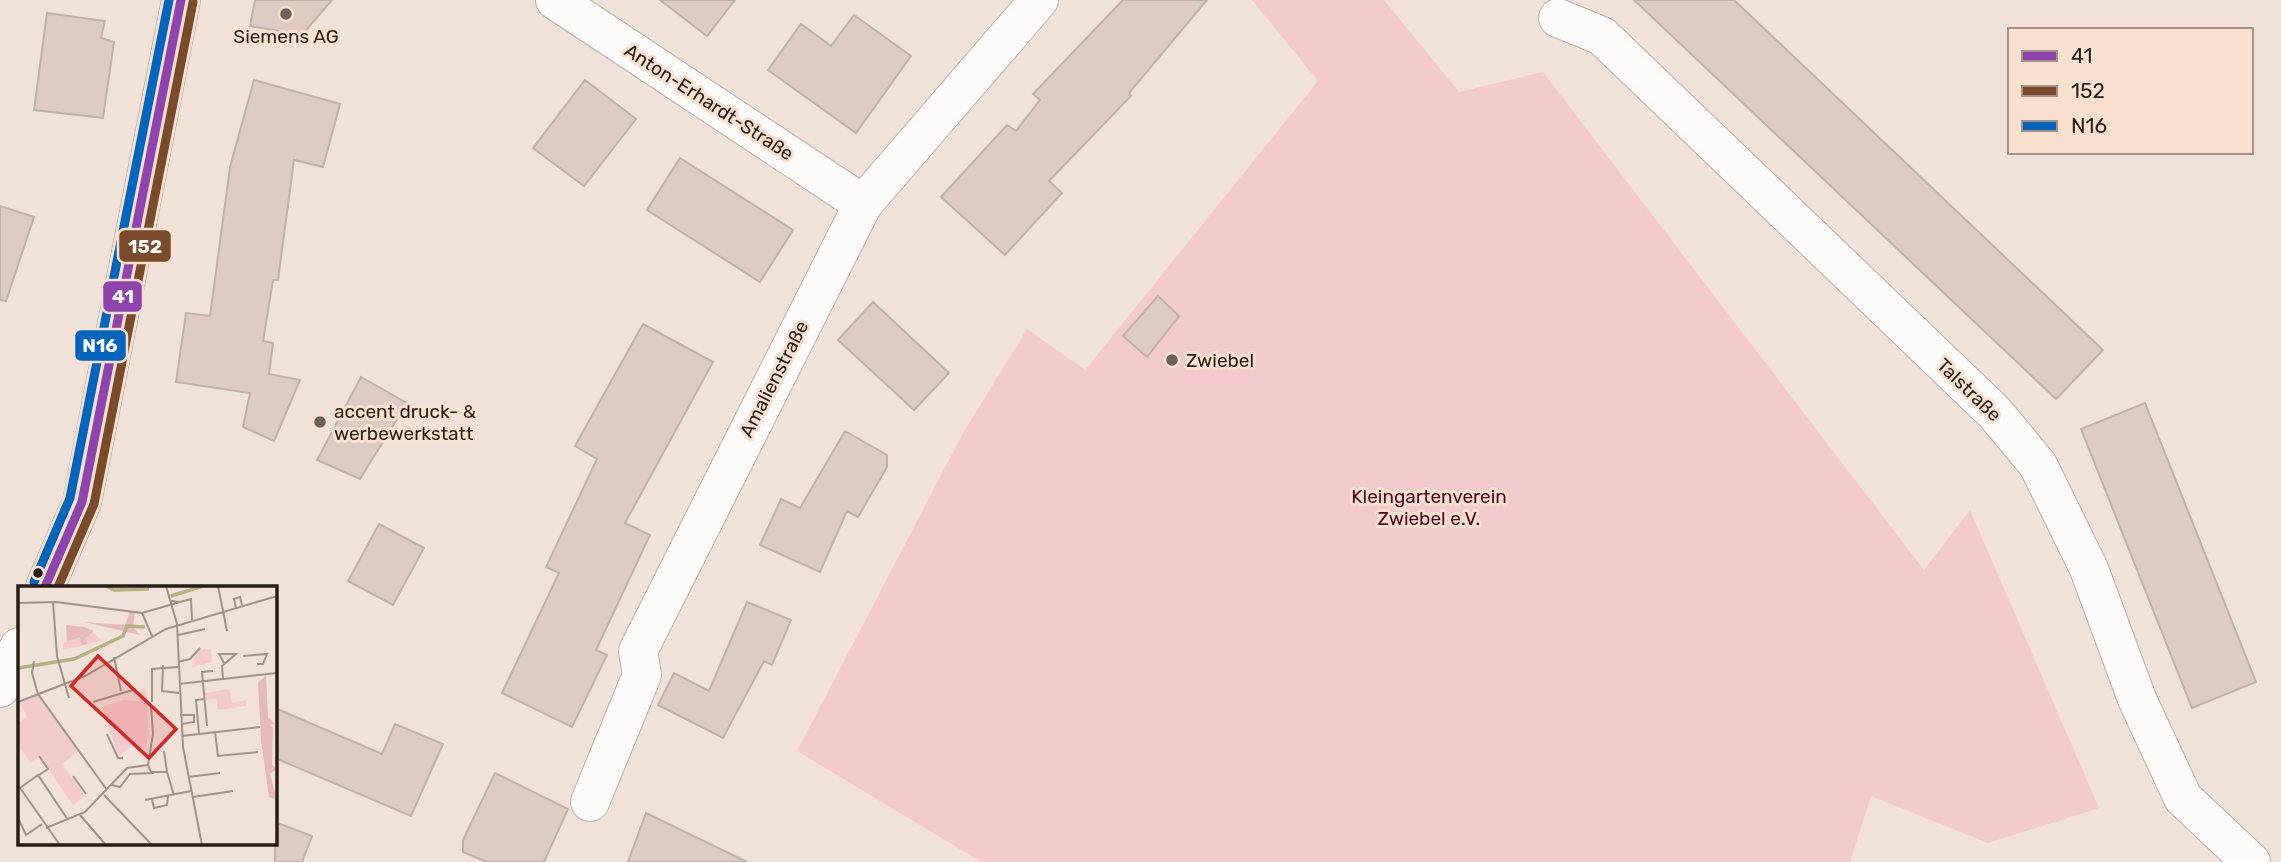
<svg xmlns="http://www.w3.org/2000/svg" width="2281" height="862" viewBox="0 0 2281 862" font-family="Rubik,sans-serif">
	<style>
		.green { fill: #f4cbcc }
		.building { fill: #decbc4; stroke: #beb2ad; stroke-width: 2 }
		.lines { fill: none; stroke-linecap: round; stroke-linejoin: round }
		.minor-casing { stroke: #baafa8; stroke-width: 40 }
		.secondary-casing { stroke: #baafa8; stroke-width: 40 }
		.minor { stroke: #fdfbf9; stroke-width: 38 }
		.secondary { stroke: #fdfbf9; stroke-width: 38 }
		.bus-1-casing { stroke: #fae1cf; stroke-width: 14 }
		.bus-2-casing { stroke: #fae1cf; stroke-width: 14 }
		.bus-3-casing { stroke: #fae1cf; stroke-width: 14 }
		.bus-1 { stroke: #8e44ad; stroke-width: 9 }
		.bus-2 { stroke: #7a4b2a; stroke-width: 9 }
		.bus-3 { stroke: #0065bd; stroke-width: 9 }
		.poi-dot { fill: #6d625a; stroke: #fae1cf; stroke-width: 2.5 }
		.bus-dot { fill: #261d16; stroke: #fae1cf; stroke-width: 2.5 }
		.labels { text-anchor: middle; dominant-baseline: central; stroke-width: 6; stroke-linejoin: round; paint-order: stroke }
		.poi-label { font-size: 19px; fill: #261d16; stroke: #fae1cf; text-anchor: start }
		.street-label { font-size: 19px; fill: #261d16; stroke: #fae1cf }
		.park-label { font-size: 19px; fill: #54001c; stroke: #fae1cf }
		.inset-river { fill: none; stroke: #b7b082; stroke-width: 3.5 }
		.inset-road { fill: none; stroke: #9f938b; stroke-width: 2 }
		.view { fill: #d62828; fill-opacity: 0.15; stroke: #d62828; stroke-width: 3.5 }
		.inset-edge { fill: none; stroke: #261d16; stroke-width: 3.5 }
		.line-badge { stroke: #fae1cf; stroke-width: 2.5 }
		.badge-label { font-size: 19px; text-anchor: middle; font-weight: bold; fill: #fff }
	</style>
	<rect width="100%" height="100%" fill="#f0e2d9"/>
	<!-- green -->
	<path class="green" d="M 1252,0 L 1384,0 L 1459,92 L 1543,72 L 1924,570 L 1970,510 L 2099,808 L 1988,843 L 1871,796 L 1850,862 L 981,862 L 797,751 L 963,433 L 1027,329 L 1085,370 L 1318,81 Z"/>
	<!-- building -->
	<path class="building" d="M 255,0 L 332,0 L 302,35 L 250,26 Z
		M 660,0 L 735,0 L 707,36 Z
		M 1123,0 L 1207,0 L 1129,93 L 1131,96 L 1049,181 L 1062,193 L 1005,255 L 941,197 L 1007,125 L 1016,131 L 1040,100 L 1033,94 Z
		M 1634,0 L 1734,0 L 2103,350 L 2056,399 Z
		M 47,13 L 105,21 L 101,38 L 114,42 L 103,118 L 34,110 Z
		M 854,15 L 911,56 L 856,133 L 768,70 L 801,24 L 831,46 Z
		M 254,80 L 340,104 L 323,167 L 294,160 L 278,280 L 273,280 L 263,341 L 273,343 L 269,374 L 300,380 L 274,441 L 243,427 L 250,393 L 176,382 L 186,313 L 210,316 L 230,167 Z
		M 585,80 L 636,119 L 584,186 L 533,148 Z
		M 680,158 L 793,230 L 760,282 L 647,210 Z
		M 0,206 L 34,217 L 6,301 L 0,300 Z
		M 1158,296 L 1179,316 L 1147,357 L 1123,336 Z
		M 873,302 L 949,373 L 914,410 L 838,340 Z
		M 643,324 L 713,362 L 625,523 L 650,535 L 596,650 L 607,655 L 572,727 L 502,693 L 559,573 L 546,567 L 597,459 L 575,446 Z
		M 361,377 L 407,403 L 360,479 L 317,460 Z
		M 2145,403 L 2256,682 L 2192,708 L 2081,429 Z
		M 845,431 L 887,455 L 887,467 L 858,517 L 847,511 L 820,572 L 760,545 L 781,499 L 800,508 Z
		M 379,524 L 424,548 L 393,605 L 348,581 Z
		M 747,602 L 791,620 L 772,665 L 764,661 L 723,738 L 658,705 L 674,673 L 709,691 Z
		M 275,708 L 382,754 L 395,724 L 443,744 L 411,816 L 275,758 Z
		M 495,773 L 568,809 L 544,862 L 487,862 L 463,852 L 463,840 Z
		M 646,813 L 747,862 L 628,862 Z
		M 275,822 L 312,836 L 302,862 L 275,862 Z"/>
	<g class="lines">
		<defs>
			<path id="minor" d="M 555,0 L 863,204
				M 1558,18 L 1602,36 L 1995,413 L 2038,465 L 2089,569 L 2137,699 L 2183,798 L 2251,862
				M 590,802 L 642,675 L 638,651 L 863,204 L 1039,0"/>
			<path id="secondary" d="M 45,587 L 82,502 L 181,0
				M 0,688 L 19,647"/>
		</defs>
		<!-- minor casing -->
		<use href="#minor" class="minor-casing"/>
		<!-- secondary casing -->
		<use href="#secondary" class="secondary-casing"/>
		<!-- minor -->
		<use href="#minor" class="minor"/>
		<!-- secondary -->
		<use href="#secondary" class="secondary"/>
		<defs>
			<path id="bus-1" d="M 45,587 L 82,502 L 181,0"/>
			<path id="bus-2" d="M 58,587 L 94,504 L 193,2"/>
			<path id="bus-3" d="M 34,582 L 70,498 L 169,0"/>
		</defs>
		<!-- bus-1 casing -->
		<use href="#bus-1" class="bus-1-casing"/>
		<!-- bus-2 casing -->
		<use href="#bus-2" class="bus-2-casing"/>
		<!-- bus-3 casing -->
		<use href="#bus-3" class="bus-3-casing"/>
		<!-- bus-1 -->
		<use href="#bus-1" class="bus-1"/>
		<!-- bus-2 -->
		<use href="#bus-2" class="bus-2"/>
		<!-- bus-3 -->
		<use href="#bus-3" class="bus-3"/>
	</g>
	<!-- markers -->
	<g class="poi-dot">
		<circle cx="286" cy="14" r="7"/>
		<circle cx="1172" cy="360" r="7"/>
		<circle cx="320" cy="422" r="7"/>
	</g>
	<circle class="bus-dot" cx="38" cy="573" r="6"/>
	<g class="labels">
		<!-- poi labels -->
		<g class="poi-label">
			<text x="286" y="36" text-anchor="middle">Siemens AG</text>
			<text x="1186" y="360">Zwiebel</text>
			<text x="334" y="411">accent druck- &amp;<tspan x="334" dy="22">werbewerkstatt</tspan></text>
		</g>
		<!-- street labels -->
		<g class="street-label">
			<text transform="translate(709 102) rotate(33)">Anton-Erhardt-Straße</text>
			<text transform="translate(774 379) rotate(-63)">Amalienstraße</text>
			<text transform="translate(1969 390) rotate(44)">Talstraße</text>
		</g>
		<!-- park labels -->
		<g class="park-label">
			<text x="1429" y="496">Kleingartenverein<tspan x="1429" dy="22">Zwiebel e.V.</tspan></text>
		</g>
	</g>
	<!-- overview -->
	<g transform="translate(18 586)">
		<rect width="259" height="259" fill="#f0e2d9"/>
		<path d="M 73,45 L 85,55 L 45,64 L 45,58 L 53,53 L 67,53 ZM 193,63 L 194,76 L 174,81 L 179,64 ZM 128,102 L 131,150 L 126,164 L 118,157 L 100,170 L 84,121 L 105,114 L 122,115 L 123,103 ZM 211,103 L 214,117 L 228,114 L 228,120 L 200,124 L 198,113 L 188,114 L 187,107 ZM 20,109 L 61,165 L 44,178 L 67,210 L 55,219 L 22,171 L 13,177 L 0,159 L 0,137 L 9,131 L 2,116 Z" fill="#f4cbcc"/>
		<path d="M 112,26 L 117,27 L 115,41 L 122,49 L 66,36 L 107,39 ZM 48,39 L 66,41 L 76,45 L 67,52 L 69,58 L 64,59 L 62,52 L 49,55 ZM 248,89 L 250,131 L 257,138 L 251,139 L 255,141 L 254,179 L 259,183 L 252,188 L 259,214 L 251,211 L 243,154 L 240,97 Z" fill="#e6b9ba"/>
		<path class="inset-river" d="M 88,0 L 96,4 L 131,3M 153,10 L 185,0M 0,82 L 56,73 L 105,50 L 109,40 L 127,41"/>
		<path class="inset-road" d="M 148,0 L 159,38 L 165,161 L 184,259M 200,0 L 209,45M 35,16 L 39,70 L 51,112M 162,16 L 173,13 L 174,34M 0,17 L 38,16 L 124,27 L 134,50M 218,22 L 216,13 L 222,11 L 224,19M 124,27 L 162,16 L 153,15M 160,49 L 187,43M 225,70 L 249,68 L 245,78 L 239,78M 96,71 L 103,105M 16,75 L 14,87 L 20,108 L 89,204M 160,76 L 172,73 L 182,62M 145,79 L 144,105 L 161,107M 205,93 L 204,80 L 218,68 L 201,68 L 206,77M 161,98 L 259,87M 0,116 L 67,90 L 148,43 L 259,10M 75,116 L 118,103M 134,116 L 134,83 L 160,81M 162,129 L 176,129 L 176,136 L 164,138M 189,140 L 184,86 L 195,85M 197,146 L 200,170 L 240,166M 89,148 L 100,172 L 105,172M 181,148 L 178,114 L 186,113M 164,150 L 242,141M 146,165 L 149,186M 130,179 L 133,186 L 149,186 L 156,209M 21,189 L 30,183 L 21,170M 55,190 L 68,208M 170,191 L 202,187M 0,199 L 42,259M 94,199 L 102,201 L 112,188 L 136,187M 2,202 L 20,189 L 50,234M 86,209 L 134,259M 175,211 L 215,205M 134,213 L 136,222 L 149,219 L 150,210M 127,214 L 173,205M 62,229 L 88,259M 0,232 L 8,249 L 24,238M 28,242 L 67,226 L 109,182 L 130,179 L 135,148 L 133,120"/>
		<path class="view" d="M 80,70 L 158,143 L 131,172 L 53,100 Z"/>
		<rect width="259" height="259" class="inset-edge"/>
	</g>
	<g class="line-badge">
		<rect x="118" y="229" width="54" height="34" rx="7" fill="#7a4b2a"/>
		<rect x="102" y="280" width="41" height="33" rx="7" fill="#8e44ad"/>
		<rect x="74" y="329" width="53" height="33" rx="7" fill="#0065bd"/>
	</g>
	<g class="badge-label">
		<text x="145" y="253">152</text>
		<text x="123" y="303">41</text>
		<text x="100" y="352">N16</text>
	</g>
	<!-- legend -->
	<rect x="2008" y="28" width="245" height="126" fill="#fae1cf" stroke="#a59385" stroke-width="2"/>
	<rect x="2022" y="51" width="35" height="10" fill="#8e44ad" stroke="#a59385" stroke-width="2"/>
	<text x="2071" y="63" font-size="21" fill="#261d16">41</text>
	<rect x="2022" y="86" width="35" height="10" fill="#7a4b2a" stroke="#a59385" stroke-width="2"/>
	<text x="2071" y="98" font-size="21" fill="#261d16">152</text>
	<rect x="2022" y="121" width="35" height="10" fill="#0065bd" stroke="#a59385" stroke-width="2"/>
	<text x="2071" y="133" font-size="21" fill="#261d16">N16</text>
</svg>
